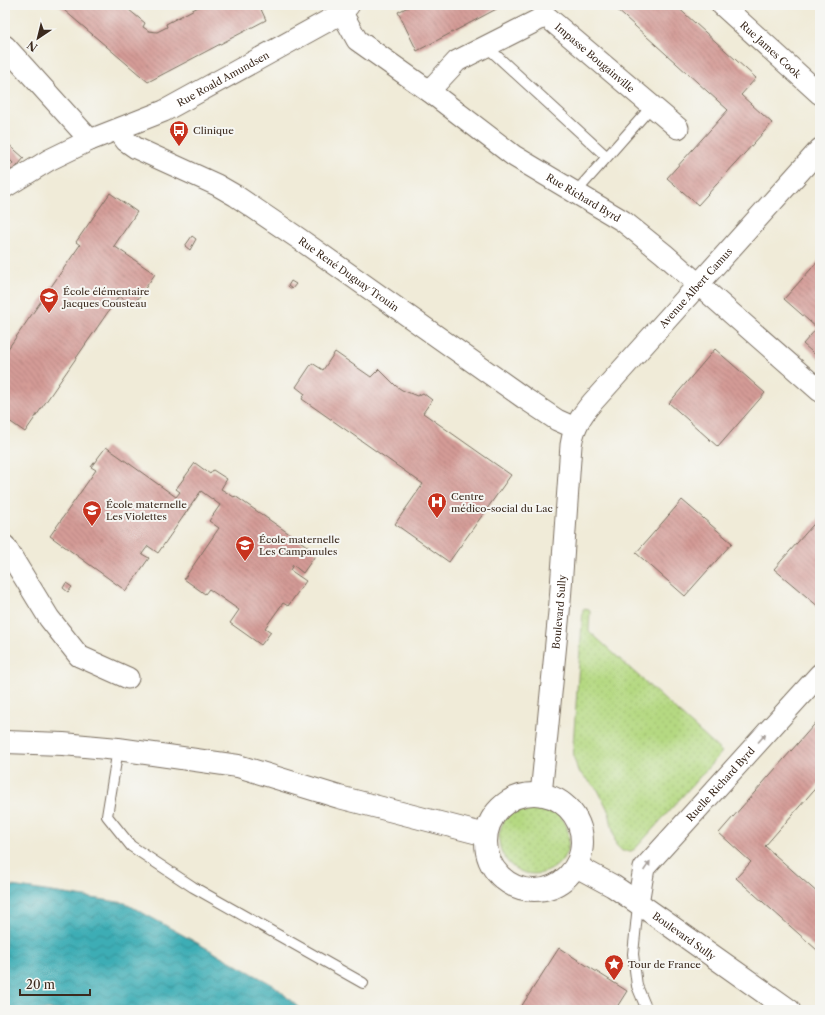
<svg xmlns="http://www.w3.org/2000/svg" width="825" height="1015" viewBox="0 0 825 1015" font-family="'Libre Caslon Text',serif">
	<style>
		.grass { fill: url(#grass-dots); stroke: #788250 }
		.water { fill: url(#water-waves); stroke: #3c6c6a }
		.building { fill: url(#building-back-hatch) }
		.lines { fill: none; stroke-linecap: round; stroke-linejoin: round }
		.lane-casing { stroke: #7a6e5f; stroke-width: 12 }
		.street-casing { stroke: #7a6e5f; stroke-width: 23 }
		.secondary-casing { stroke: #7a6e5f; stroke-width: 24 }
		.lane { stroke: #fff; stroke-width: 10 }
		.street { stroke: #fff; stroke-width: 21 }
		.secondary { stroke: #fff; stroke-width: 22 }
		.oneway { fill: #a79f9a }
		.labels { text-anchor: middle; dominant-baseline: central; stroke-width: 4; stroke-linejoin: round; paint-order: stroke }
		.street-label { font-size: 10px; fill: #3b2a1e; stroke: #f6f6f2 }
		.poi-label { font-size: 10px; fill: #3b2a1e; stroke: #f6f6f2; text-anchor: start }
	</style>
	<defs>
		<pattern id="grass-dots" width="8" height="8" patternUnits="userSpaceOnUse"><rect width="8" height="8" fill="#b5d982"/><path d="M2 2h.1M6 6h.1" fill="none" stroke="#9dba70" stroke-width="1.8" stroke-linecap="round"/></pattern>
		<pattern id="water-waves" width="16" height="10" patternUnits="userSpaceOnUse"><rect width="16" height="10" fill="#3cadb5"/><path d="M0 5q4-4 8 0t8 0" fill="none" stroke="#348d93"/></pattern>
		<pattern id="building-back-hatch" width="6" height="6" patternUnits="userSpaceOnUse"><rect width="6" height="6" fill="#d49b96"/><path d="M-1 5l2 2M0 0l6 6M5-1l2 2" fill="none" stroke="#ad7f7a"/></pattern>
	</defs>
	<rect width="100%" height="100%" fill="#f6f6f2"/>
	<filter id="ink" filterUnits="userSpaceOnUse"><feTurbulence type="fractalNoise" baseFrequency=".025" numOctaves="2"/><feDisplacementMap in="SourceGraphic" scale="8" xChannelSelector="R" yChannelSelector="G"/><feConvolveMatrix kernelMatrix="1 2 1 2 8 2 1 2 1" color-interpolation-filters="sRGB"/></filter>
	<filter id="wash" filterUnits="userSpaceOnUse"><feTurbulence type="fractalNoise" baseFrequency=".012" numOctaves="4" result="noise"/><feDisplacementMap in="SourceGraphic" scale="16" xChannelSelector="R" yChannelSelector="G"/><feGaussianBlur stdDeviation="0.9" result="paint"/><feColorMatrix in="noise" values="0 0 0 0 0 0 0 0 0 0 0 0 0 0 0 0 0 1.4 0 .05"/><feComposite in="paint" operator="in"/></filter>
	<g filter="url(#wash)">
		<rect width="100%" height="100%" fill="#f0ebd8"/>
		<!-- grass -->
		<path class="grass" d="M 583,609 L 590,610 L 589,631 L 722,752 L 635,849 L 631,851 L 622,851 L 616,845 L 609,812 L 598,790 L 578,771 L 574,758 L 573,745 Z
			M499 839a35 35 0 1 1 70 0a35 35 0 1 1-70 0Z"/>
		<!-- water -->
		<path class="water" d="M 5,885 L 125,903 L 275,986 L 301,1010 L 5,1010 Z"/>
		<g id="blocks">
			<!-- building -->
			<path class="building" d="M 58,5 L 123,5 L 145,23 L 143,27 L 149,31 L 157,32 L 167,27 L 166,24 L 202,5 L 259,5 L 266,20 L 148,82 Z
				M 412,5 L 504,5 L 417,51 L 398,12 Z
				M 617,5 L 675,5 L 756,78 L 741,95 L 772,123 L 698,205 L 667,178 L 728,110 L 615,8 Z
				M 6,142 L 24,158 L 13,171 L 9,168 L 13,163 L 5,155 Z
				M 110,193 L 137,212 L 114,246 L 155,274 L 133,306 L 119,296 L 25,432 L 5,418 L 5,353 L 80,245 L 76,242 Z
				M 192,236 L 196,239 L 190,250 L 185,246 Z
				M 820,259 L 820,359 L 803,344 L 817,328 L 784,299 Z
				M 291,281 L 296,284 L 292,289 L 288,286 Z
				M 715,349 L 765,393 L 718,447 L 669,403 Z
				M 335,352 L 371,377 L 379,369 L 396,386 L 402,390 L 417,396 L 423,393 L 432,400 L 423,413 L 511,475 L 449,562 L 395,524 L 423,484 L 302,399 L 305,394 L 296,387 L 312,363 L 323,370 Z
				M 106,447 L 176,497 L 180,492 L 176,489 L 195,463 L 210,474 L 213,470 L 227,479 L 221,489 L 234,497 L 235,496 L 317,553 L 303,573 L 293,565 L 290,570 L 306,581 L 288,606 L 283,603 L 265,628 L 271,632 L 261,645 L 230,623 L 239,610 L 209,589 L 205,594 L 184,579 L 219,528 L 209,521 L 220,505 L 201,491 L 158,553 L 148,546 L 142,554 L 149,558 L 126,591 L 50,536 L 96,470 L 91,467 Z
				M 682,500 L 732,543 L 685,596 L 636,553 Z
				M 820,517 L 820,608 L 774,569 Z
				M 66,583 L 72,587 L 68,592 L 63,588 Z
				M 820,718 L 820,783 L 765,846 L 820,895 L 820,946 L 817,950 L 736,878 L 751,862 L 719,833 Z
				M 559,948 L 627,991 L 615,1010 L 519,1010 Z"/>
		</g>
	</g>
	<g filter="url(#ink)">
		<use href="#blocks" fill-opacity="0" stroke="#7a6e5f" stroke-width="1"/>
		<g class="lines">
			<defs>
				<path id="lane" d="M 486,46 L 607,157 L 652,106
					M 575,193 L 607,157
					M 118,749 L 107,816 L 131,846 L 193,887 L 363,983
					M 638,905 L 633,954 L 637,986 L 647,1010"/>
				<g id="street">
					<path id="s1" d="M 722,5 L 820,94"/>
					<path id="s2" d="M 342,13 L 357,40 L 429,91 L 514,156 L 623,221 L 664,254 L 820,391"/>
					<path d="M 5,46 L 90,140"/>
					<path id="s3" d="M 429,91 L 457,61 L 546,16 L 678,128"/>
					<path id="s4" d="M 118,130 L 126,141 L 136,148 L 217,185 L 236,196 L 298,238 L 524,398 L 557,420 L 575,428"/>
					<path id="s5" d="M 5,187 L 49,160 L 90,140 L 164,111 L 342,13 L 349,5"/>
					<path d="M 5,546 L 49,618 L 79,656 L 128,678"/>
					<path id="s6" d="M 541,795 L 560,602 L 571,445 C 574,424 585,410 599,395 L 820,149"/>
					<path id="s7" d="M 638,903 L 644,868 L 820,674"/>
				</g>
				<g id="secondary">
					<path d="M 5,742 L 63,744 L 118,749 L 238,766 L 339,797 L 486,835"/>
					<circle cx="534" cy="842" r="48"/>
					<path id="s8" d="M 576,866 L 613,886 L 638,903 L 789,1010"/>
				</g>
			</defs>
			<!-- lane casing -->
			<use href="#lane" class="lane-casing"/>
			<!-- street casing -->
			<use href="#street" class="street-casing"/>
			<!-- secondary casing -->
			<use href="#secondary" class="secondary-casing"/>
			<!-- lane -->
			<use href="#lane" class="lane"/>
			<!-- street -->
			<use href="#street" class="street"/>
			<!-- secondary -->
			<use href="#secondary" class="secondary"/>
		</g>
		<!-- one-way arrows -->
		<defs><path id="oneway-solid" d="M-6-.8H1V-3.2L6.5 0L1 3.2V.8H-6Z"/></defs>
		<g class="oneway">
			<use href="#oneway-solid" transform="translate(762 738) rotate(-48)"/>
			<use href="#oneway-solid" transform="translate(647 866) rotate(-56)"/>
		</g>
	</g>
	<!-- icons -->
	<defs>
		<symbol id="bus-pin" viewBox="-11 -11 22 30"><path d="M0 17L-7.5 6A9.5 9.5 0 1 1 7.5 6Z" fill="#c8321e" stroke="#f6f6f2"/><path d="M-5-6H5V4H4V6H2V4H-2V6H-4V4H-5ZM-3.5-4V0h7V-4ZM-3.5 1.2v1.5H-2V1.2ZM2 1.2v1.5H3.5V1.2Z" fill="#fff"/></symbol>
		<symbol id="school-pin" viewBox="-11 -11 22 30"><path d="M0 17L-7.5 6A9.5 9.5 0 1 1 7.5 6Z" fill="#c8321e" stroke="#f6f6f2"/><path d="M0-5L7-2L0 1L-7-2ZM-4 1L0 2.5L4 1V4Q0 6-4 4Z" fill="#fff"/></symbol>
		<symbol id="hospital-pin" viewBox="-11 -11 22 30"><path d="M0 17L-7.5 6A9.5 9.5 0 1 1 7.5 6Z" fill="#c8321e" stroke="#f6f6f2"/><path d="M-5-5h3v3.5h4V-5h3V5h-3V1.5h-4V5h-3Z" fill="#fff"/></symbol>
		<symbol id="sight-pin" viewBox="-11 -11 22 30"><path d="M0 17L-7.5 6A9.5 9.5 0 1 1 7.5 6Z" fill="#c8321e" stroke="#f6f6f2"/><path d="M0-6L1.8-2.2L6-1.7L2.9 1.2L3.7 5.4L0 3.3L-3.7 5.4L-2.9 1.2L-6-1.7L-1.8-2.2Z" fill="#fff"/></symbol>
	</defs>
	<g fill-rule="evenodd">
		<use href="#bus-pin" x="168" y="119" width="22" height="30"/>
		<use href="#school-pin" x="38" y="286" width="22" height="30"/>
		<use href="#hospital-pin" x="426" y="491" width="22" height="30"/>
		<use href="#school-pin" x="81" y="499" width="22" height="30"/>
		<use href="#school-pin" x="234" y="534" width="22" height="30"/>
		<use href="#sight-pin" x="603" y="953" width="22" height="30"/>
	</g>
	<g class="labels">
		<!-- street labels -->
		<g class="street-label">
			<text stroke="none"><textPath href="#s1" startOffset="66">Rue James Cook</textPath></text>
			<text stroke="none"><textPath href="#s3" startOffset="205">Impasse Bougainville</textPath></text>
			<text stroke="none"><textPath href="#s5" startOffset="244">Rue Roald Amundsen</textPath></text>
			<text stroke="none"><textPath href="#s2" startOffset="307">Rue Richard Byrd</textPath></text>
			<text stroke="none"><textPath href="#s4" startOffset="274">Rue René Duguay Trouin</textPath></text>
			<text stroke="none"><textPath href="#s6" startOffset="554">Avenue Albert Camus</textPath></text>
			<text stroke="none"><textPath href="#s6" startOffset="184">Boulevard Sully</textPath></text>
			<text stroke="none"><textPath href="#s7" startOffset="149">Ruelle Richard Byrd</textPath></text>
			<text stroke="none"><textPath href="#s8" startOffset="129">Boulevard Sully</textPath></text>
		</g>
		<!-- poi labels -->
		<g class="poi-label">
			<text x="193" y="130">Clinique</text>
			<text x="63" y="291">École élémentaire<tspan x="63" dy="12">Jacques Cousteau</tspan></text>
			<text x="451" y="496">Centre<tspan x="451" dy="12">médico-social du Lac</tspan></text>
			<text x="106" y="504">École maternelle<tspan x="106" dy="12">Les Violettes</tspan></text>
			<text x="259" y="539">École maternelle<tspan x="259" dy="12">Les Campanules</tspan></text>
			<text x="628" y="964">Tour de France</text>
		</g>
	</g>
	<!-- margin -->
	<rect width="825" height="1015" fill="none" stroke="#f6f6f2" stroke-width="20"/>
	<!-- north arrow -->
	<g transform="translate(38 38) rotate(215)" stroke="#f6f6f2" stroke-width="3" paint-order="stroke">
	<path d="M0-3L7 15L0 10L-7 15Z" fill="#3b2a1e"/>
	<text y="-6" font-size="11" font-weight="bold" text-anchor="middle" fill="#3b2a1e">N</text>
	</g>
	<!-- scale -->
	<path d="M20 989v6h70v-6" fill="none" stroke="#3b2a1e" stroke-width="2"/>
	<text x="26" y="989" font-size="12" fill="#3b2a1e" stroke="#f6f6f2" stroke-width="3" paint-order="stroke">20 m</text>
</svg>
